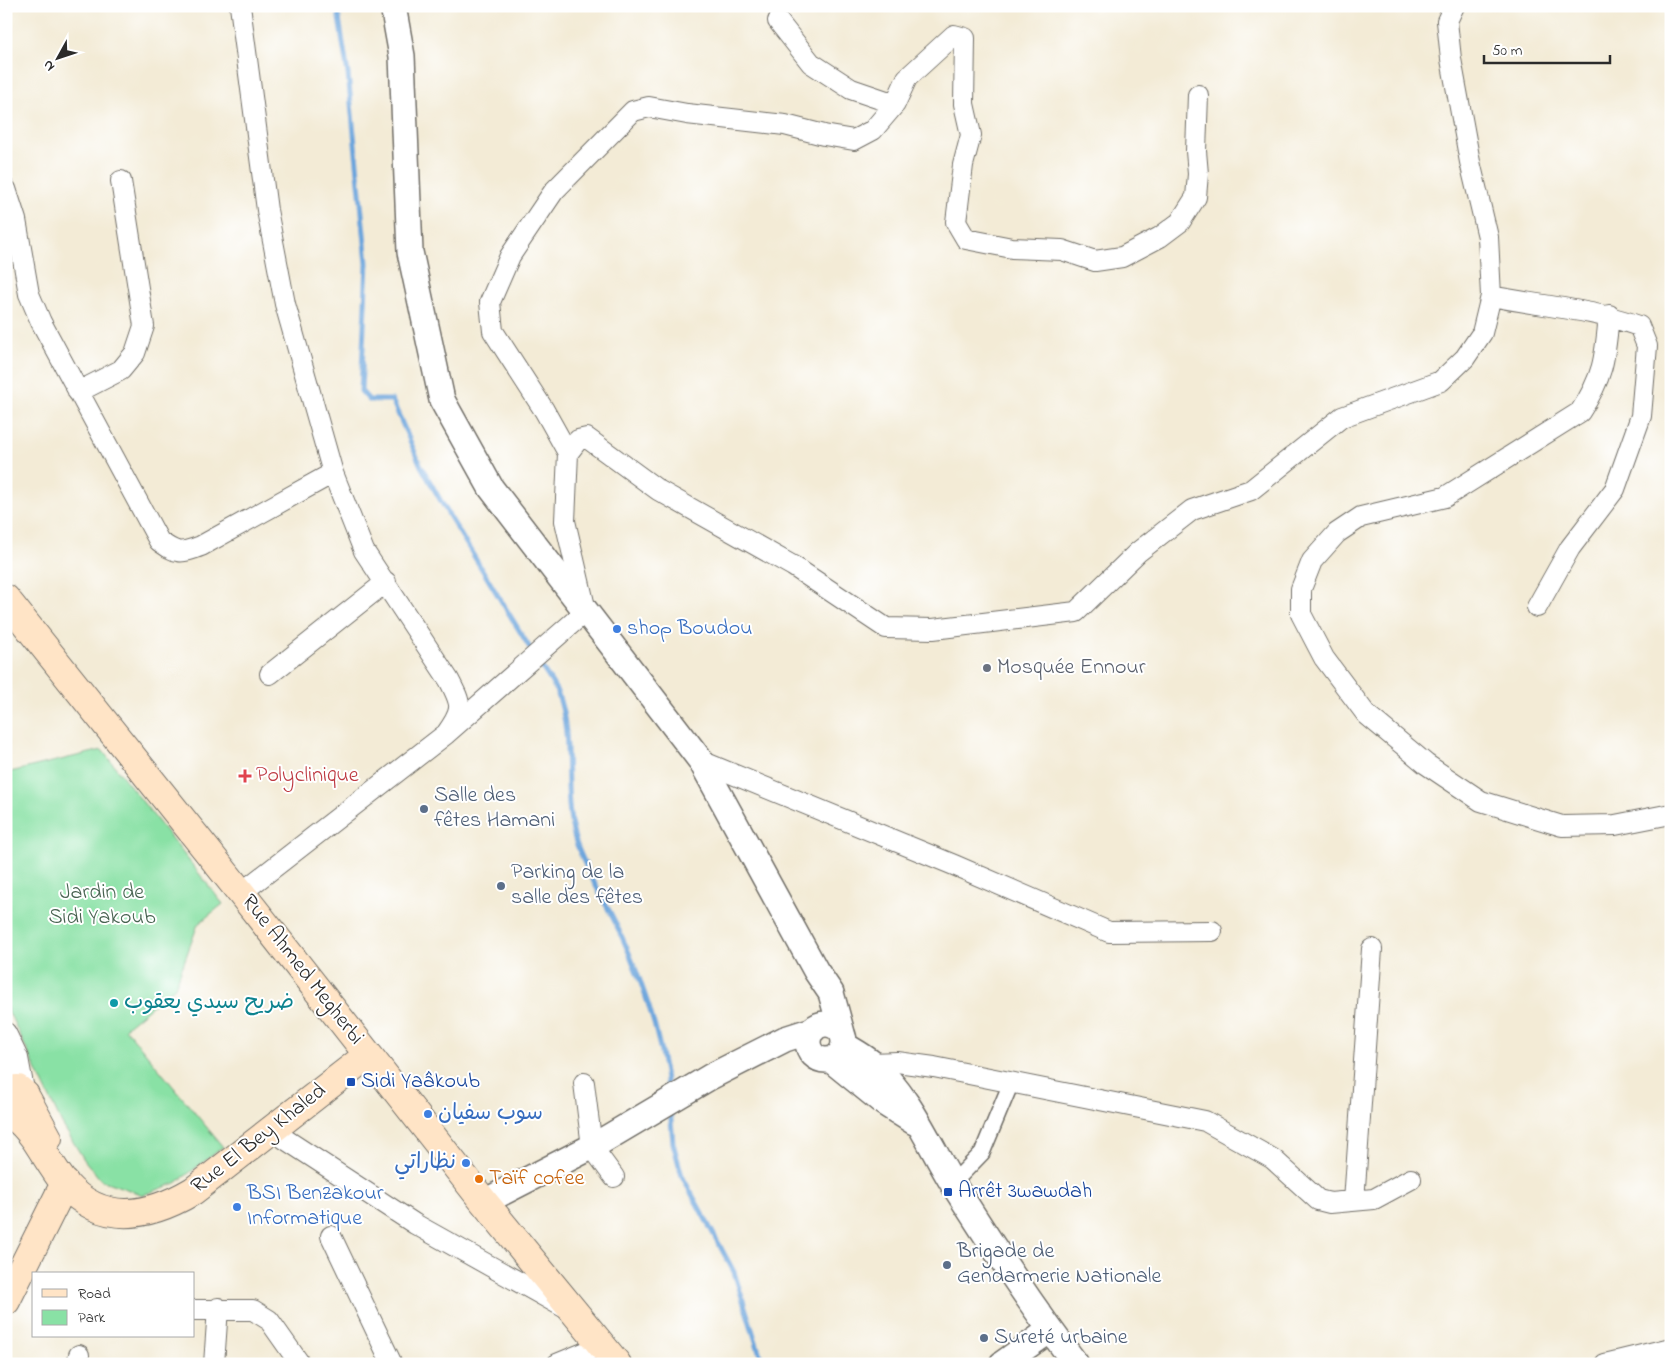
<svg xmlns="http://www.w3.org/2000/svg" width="1677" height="1370" viewBox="0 0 1677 1370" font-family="'Indie Flower','Playpen Sans Arabic',sans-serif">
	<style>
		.green { fill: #89e1a5; stroke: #5a8668 }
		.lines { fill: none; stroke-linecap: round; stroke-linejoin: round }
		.stream { stroke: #6ca5dc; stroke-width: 5 }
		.pedestrian-casing { stroke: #716e67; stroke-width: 18 }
		.minor-casing { stroke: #716e67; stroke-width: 22 }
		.tertiary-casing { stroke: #716e67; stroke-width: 28 }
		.secondary-casing { stroke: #716e67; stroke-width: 30 }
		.pedestrian { stroke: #fff; stroke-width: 15 }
		.minor { stroke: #fff; stroke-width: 20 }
		.tertiary { stroke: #fff; stroke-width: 25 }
		.secondary { stroke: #ffe4c6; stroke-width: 28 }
		.shop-dot { fill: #3f7fe0; stroke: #fff; stroke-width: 2 }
		.worship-dot { fill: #6b7280; stroke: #fff; stroke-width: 2 }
		.health-dot { fill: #e0444e; stroke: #fff; stroke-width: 2 }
		.service-dot { fill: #5c6f8a; stroke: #fff; stroke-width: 2 }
		.culture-dot { fill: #0f9aa8; stroke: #fff; stroke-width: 2 }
		.transit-dot { fill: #1a4fb4; stroke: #fff; stroke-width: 2 }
		.food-dot { fill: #e8710a; stroke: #fff; stroke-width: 2 }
		.labels { text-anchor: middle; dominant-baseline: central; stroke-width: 4; stroke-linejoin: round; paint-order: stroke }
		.shop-label { font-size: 22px; fill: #366cbe; stroke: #fff; text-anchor: start }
		.worship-label { font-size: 22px; fill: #5b616d; stroke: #fff; text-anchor: start }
		.health-label { font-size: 22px; fill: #be3a42; stroke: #fff; text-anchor: start }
		.service-label { font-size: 22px; fill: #4e5e75; stroke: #fff; text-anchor: start }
		.park-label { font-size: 22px; fill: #476250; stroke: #fff }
		.street-label { font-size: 22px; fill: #2b2b2b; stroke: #fff }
		.culture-label { font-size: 22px; fill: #0d838f; stroke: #fff; text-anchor: start }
		.transit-label { font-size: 22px; fill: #164399; stroke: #fff; text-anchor: start }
		.food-label { font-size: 22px; fill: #c56008; stroke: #fff; text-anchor: start }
	</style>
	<rect width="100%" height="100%" fill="#fff"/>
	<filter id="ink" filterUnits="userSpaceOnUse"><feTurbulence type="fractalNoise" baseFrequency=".02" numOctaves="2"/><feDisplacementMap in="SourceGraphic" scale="10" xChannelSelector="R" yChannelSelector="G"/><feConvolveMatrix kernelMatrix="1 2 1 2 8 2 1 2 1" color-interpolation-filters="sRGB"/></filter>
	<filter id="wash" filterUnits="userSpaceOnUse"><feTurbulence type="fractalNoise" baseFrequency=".0096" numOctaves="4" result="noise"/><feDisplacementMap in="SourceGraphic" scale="20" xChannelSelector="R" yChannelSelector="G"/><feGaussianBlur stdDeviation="1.12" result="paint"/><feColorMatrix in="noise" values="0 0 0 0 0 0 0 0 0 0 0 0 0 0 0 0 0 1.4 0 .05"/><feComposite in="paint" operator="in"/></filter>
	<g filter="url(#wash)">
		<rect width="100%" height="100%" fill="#f3ebd6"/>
		<!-- green -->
		<path class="green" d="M 102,750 L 223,904 L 198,924 L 175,987 L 125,1028 L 223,1147 L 176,1183 L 143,1195 L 101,1180 L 85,1161 L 62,1124 L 6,1006 L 6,773 Z"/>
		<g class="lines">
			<!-- stream -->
			<path class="stream" d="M 337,6 L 348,74 L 367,263 L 361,391 L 369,400 L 392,400 L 421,466 L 450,517 L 533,653
				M 537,660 C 543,670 552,681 557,692 C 575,737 561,792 575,839 C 582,864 604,899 616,924 C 642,978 661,1034 668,1094
				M 670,1109 L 673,1143 L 682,1176 L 734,1272 L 763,1364"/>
		</g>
	</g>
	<g filter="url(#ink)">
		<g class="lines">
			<defs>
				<path id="pedestrian" d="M 953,1183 L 982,1153 L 1011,1083"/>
				<path id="minor" d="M 240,6 L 267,210 L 285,304 L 333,473 L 364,551 L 449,680 C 462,705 464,709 446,734 L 241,893
					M 778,21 L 811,63 L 851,89 L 895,104
					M 6,189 L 16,220 L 29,294 L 41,322 L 159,541 C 177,554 180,554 201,546 L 333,473
					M 1491,296 C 1540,306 1591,309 1639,326 L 1647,346 L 1641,416 L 1615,489 L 1570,548 L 1537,607
					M 1609,315 C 1605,358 1604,376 1580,412 L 1445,497 L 1361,517 L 1337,533 L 1312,561 L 1301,589 L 1301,614 L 1324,658 L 1366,714 L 1426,764 L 1481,801 L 1562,826 L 1615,825 L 1671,814
					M 78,392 L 121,370 L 135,353 L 144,326 L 121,181
					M 568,453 L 544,410 L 493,331 L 490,302 L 510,256 L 554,191 L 633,111 L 649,107 L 687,114 L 785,125 L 824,135 L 854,140 L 873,130 L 895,104 L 907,78 L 954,35 L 965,38 L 964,104 L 971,135 L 963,165 L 956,222 L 966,239 L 1012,248 L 1062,250 L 1095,261 L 1122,257 L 1160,237 L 1180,222 L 1196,197 L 1198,174 L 1196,151 L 1198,95
					M 270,674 L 386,582
					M 446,734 L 586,611 L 565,521 L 568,453 L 578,440 L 587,438 L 658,490 L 793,566 L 886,628 L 933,629 L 1076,612 L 1138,552 L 1192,510 L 1251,490 L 1342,417 L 1441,381 L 1465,358 L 1482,333 L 1491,296 L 1488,237 L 1470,162 L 1451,59 L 1447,21 L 1454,6
					M 701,761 L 954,865 L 1109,932 L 1212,931
					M 6,1033 L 18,1058 L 25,1095
					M 872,1063 L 897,1062 L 934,1067 L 1205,1121 L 1273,1159 L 1318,1200 L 1330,1203 L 1374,1199 L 1411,1179
					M 584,1083 L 592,1147 L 614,1177
					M 271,1130 L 415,1224 L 567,1309
					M 1354,1201 L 1372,949
					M 331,1236 L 392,1364
					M 194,1310 L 253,1310 L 269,1320 L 300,1364
					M 77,1364 L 79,1355
					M 214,1364 L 218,1308
					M 557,1364 L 603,1345
					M 1605,1364 L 1671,1348"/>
				<path id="tertiary" d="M 393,6 L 402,56 L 410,252 L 442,400 L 491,488 L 701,761 L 816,971 L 831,993 L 842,1033
					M808 1042a18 18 0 1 1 36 0a18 18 0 1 1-36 0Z
					M 844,1045 C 854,1051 865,1057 873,1064 C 910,1097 928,1143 953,1184 C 992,1245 1032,1307 1076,1364
					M 831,1060 L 884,1103 L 914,1122
					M 484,1202 L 597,1144 L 710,1077 L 785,1039 L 813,1030
					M 1002,1364 L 1050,1330"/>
				<path id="secondary" d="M 6,599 L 241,893 L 484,1202 L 617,1364
					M 6,1090 L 18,1089 L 25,1095 L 26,1108 L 21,1114
					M 27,1099 L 48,1138
					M 6,1115 C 19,1116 28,1130 35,1139 C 45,1154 54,1170 65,1184 C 103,1226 149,1217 193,1191 L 368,1055
					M 6,1301 L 65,1183"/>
			</defs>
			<!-- pedestrian casing -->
			<use href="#pedestrian" class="pedestrian-casing"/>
			<!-- minor casing -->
			<use href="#minor" class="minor-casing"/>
			<!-- tertiary casing -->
			<use href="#tertiary" class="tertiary-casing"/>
			<!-- secondary casing -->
			<use href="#secondary" class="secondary-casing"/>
			<!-- pedestrian -->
			<use href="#pedestrian" class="pedestrian"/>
			<!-- minor -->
			<use href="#minor" class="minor"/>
			<!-- tertiary -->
			<use href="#tertiary" class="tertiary"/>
			<!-- secondary -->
			<use href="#secondary" class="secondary"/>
		</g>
	</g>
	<!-- markers -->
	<g class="shop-dot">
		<circle cx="617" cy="629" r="5"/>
		<circle cx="428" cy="1114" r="5"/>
		<circle cx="466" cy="1163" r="5"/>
		<circle cx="237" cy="1207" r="5"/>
	</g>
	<circle class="worship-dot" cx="987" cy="668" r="5"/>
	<path class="health-dot" d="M242.5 768.5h5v5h5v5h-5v5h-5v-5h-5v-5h5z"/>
	<g class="service-dot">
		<circle cx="424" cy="809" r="5"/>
		<circle cx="501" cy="886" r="5"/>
		<circle cx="947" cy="1265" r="5"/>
		<circle cx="984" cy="1338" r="5"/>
	</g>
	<circle class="culture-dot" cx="114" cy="1003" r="5"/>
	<g class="transit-dot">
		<rect x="346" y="1077" width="10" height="10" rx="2.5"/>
		<rect x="943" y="1187" width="10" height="10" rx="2.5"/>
	</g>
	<circle class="food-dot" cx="479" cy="1179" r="5"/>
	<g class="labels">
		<!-- shop labels -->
		<g class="shop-label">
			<text x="627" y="629">shop Boudou</text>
			<text x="438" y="1114">سوب سفيان</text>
			<text x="456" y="1163" text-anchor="end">نظاراتي</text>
			<text x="247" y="1194">BSI Benzakour<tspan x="247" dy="25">Informatique</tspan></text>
		</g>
		<!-- worship labels -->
		<g class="worship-label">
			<text x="997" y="668">Mosquée Ennour</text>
		</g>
		<!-- health labels -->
		<g class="health-label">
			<text x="256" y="776">Polyclinique</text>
		</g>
		<!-- service labels -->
		<g class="service-label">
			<text x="434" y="796">Salle des<tspan x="434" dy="25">fêtes Hamani</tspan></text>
			<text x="511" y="873">Parking de la<tspan x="511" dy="25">salle des fêtes</tspan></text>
			<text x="957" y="1252">Brigade de<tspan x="957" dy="25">Gendarmerie Nationale</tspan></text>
			<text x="994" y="1338">Sureté urbaine</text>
		</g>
		<!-- park labels -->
		<g class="park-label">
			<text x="102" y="893">Jardin de<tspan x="102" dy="25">Sidi Yakoub</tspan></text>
		</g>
		<!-- street labels -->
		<g class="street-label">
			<text transform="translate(302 970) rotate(52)">Rue Ahmed Megherbi</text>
			<text transform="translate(259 1139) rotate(-38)">Rue El Bey Khaled</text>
		</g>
		<!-- culture labels -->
		<g class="culture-label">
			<text x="124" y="1003">ضريح سيدي يعقوب</text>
		</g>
		<!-- transit labels -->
		<g class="transit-label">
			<text x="361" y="1082">Sidi Yaâkoub</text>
			<text x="958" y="1192">Arrêt 3wawdah</text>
		</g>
		<!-- food labels -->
		<g class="food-label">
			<text x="489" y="1179">Taïf cofee</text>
		</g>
	</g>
	<!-- margin -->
	<rect width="1677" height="1370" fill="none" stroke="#fff" stroke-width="25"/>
	<!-- legend -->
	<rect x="32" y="1272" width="162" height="65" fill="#ffffff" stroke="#aaaaaa"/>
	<rect x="42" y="1289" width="25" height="8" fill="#ffe4c6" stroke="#aaaaaa"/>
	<text x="78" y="1298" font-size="15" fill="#2b2b2b">Road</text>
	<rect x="42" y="1310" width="25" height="15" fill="#89e1a5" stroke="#aaaaaa"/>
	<text x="78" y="1322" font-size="15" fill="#2b2b2b">Park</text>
	<!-- north arrow -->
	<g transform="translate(58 58) rotate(230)" stroke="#ffffff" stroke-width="4" paint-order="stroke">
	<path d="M0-4L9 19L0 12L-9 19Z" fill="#2b2b2b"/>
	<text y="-8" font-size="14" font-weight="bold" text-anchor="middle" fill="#2b2b2b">N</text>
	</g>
	<!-- scale -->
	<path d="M1484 55v8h126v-8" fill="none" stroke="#2b2b2b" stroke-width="2.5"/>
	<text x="1492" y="55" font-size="15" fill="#2b2b2b" stroke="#ffffff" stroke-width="4" paint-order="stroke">50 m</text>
</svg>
